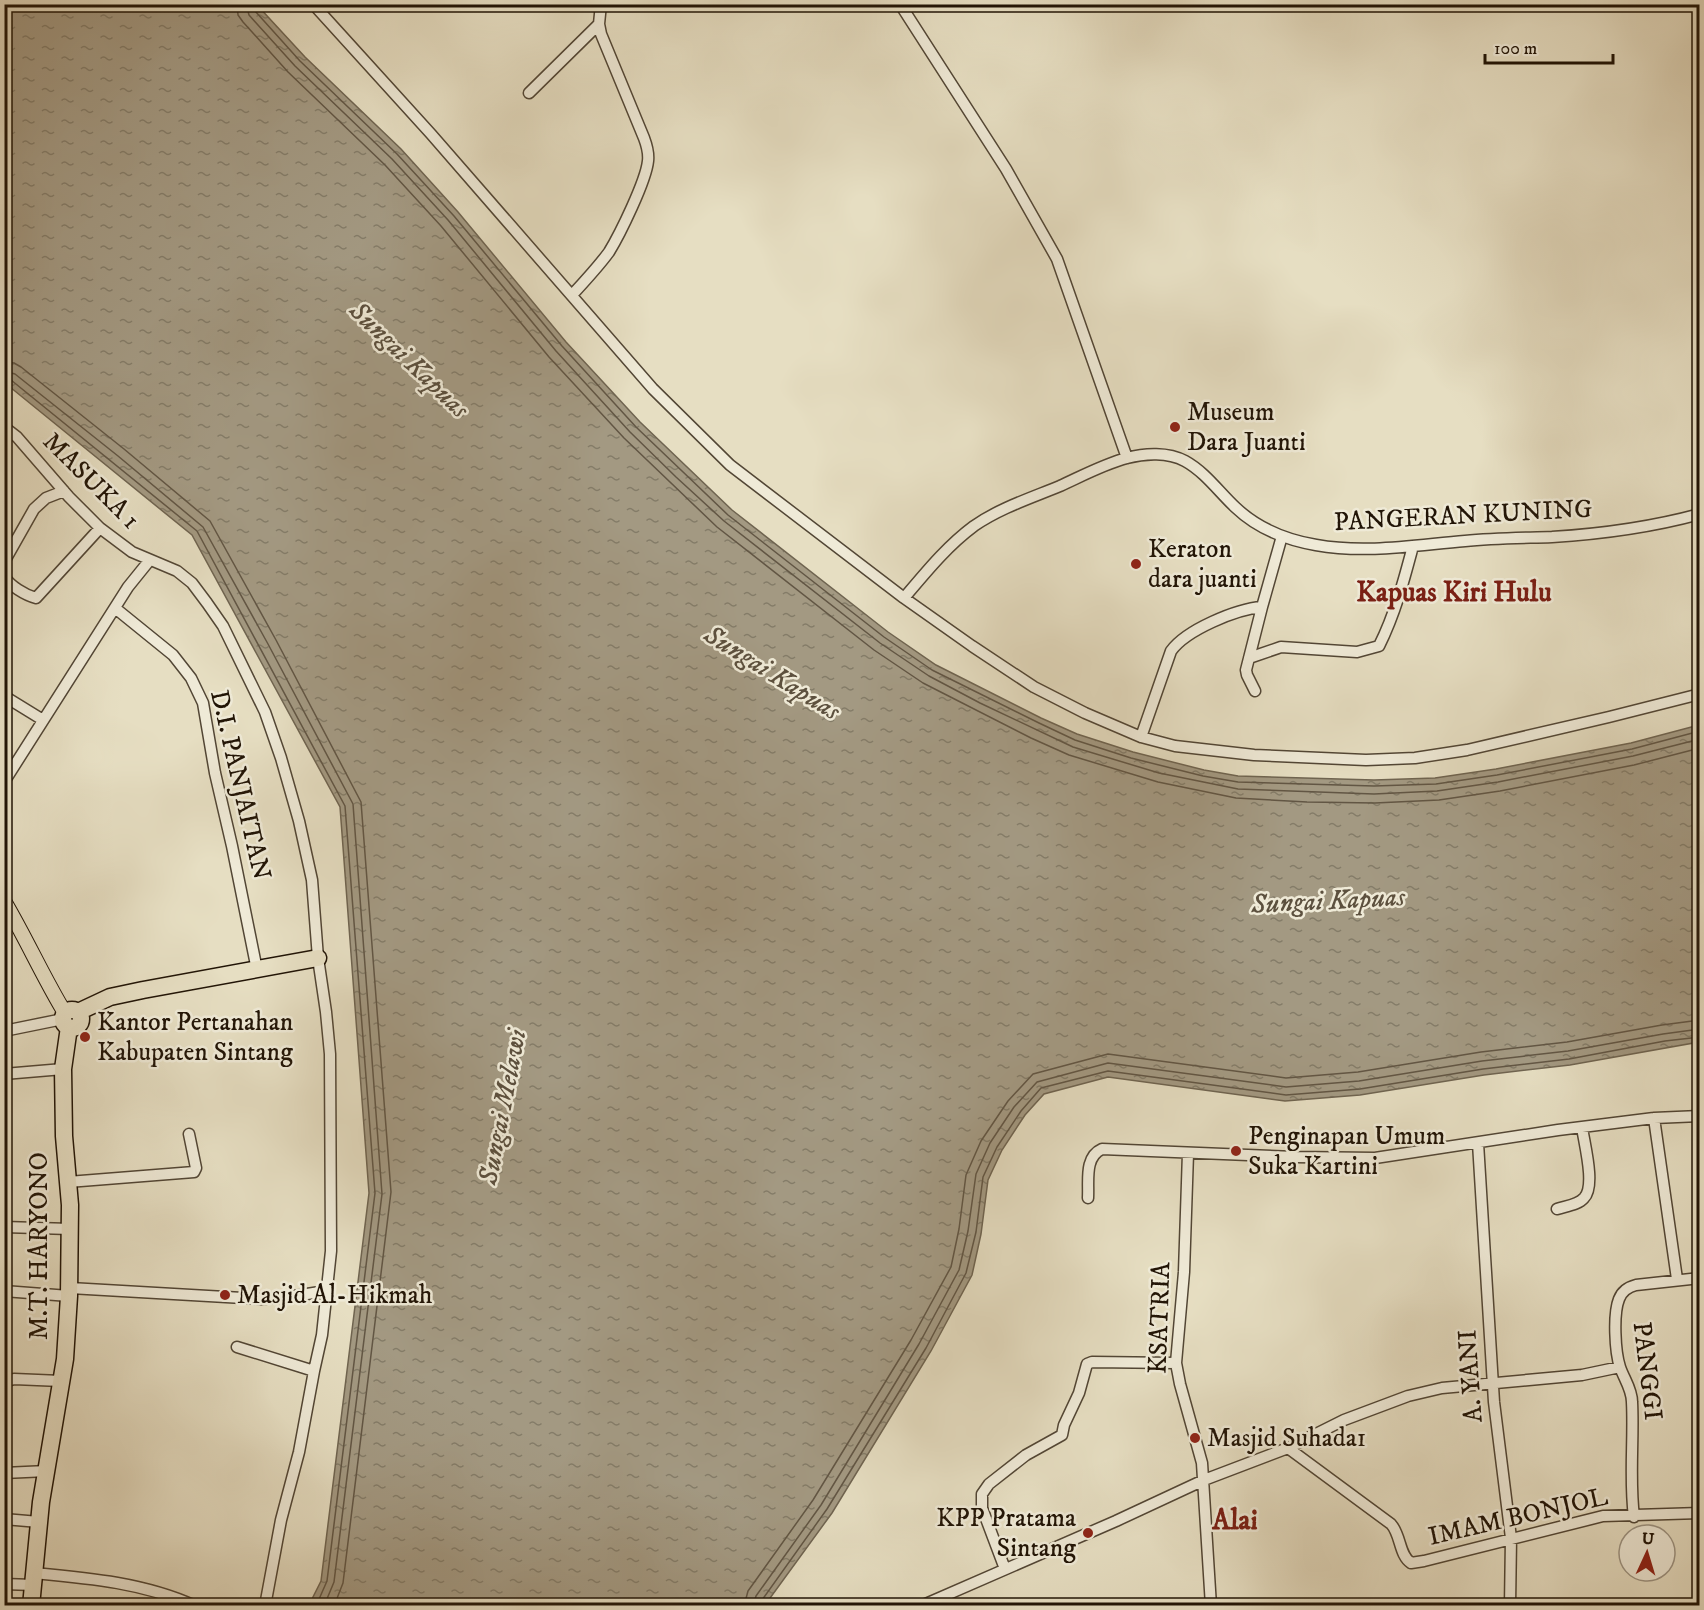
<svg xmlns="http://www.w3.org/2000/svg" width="1704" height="1610" viewBox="0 0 1704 1610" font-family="'IM FELL DW Pica',serif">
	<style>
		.water { fill: url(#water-ripples); stroke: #6f6450; stroke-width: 1.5 }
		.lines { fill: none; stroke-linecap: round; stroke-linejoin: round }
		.shore { stroke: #625644; stroke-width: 1.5 }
		.minor-casing { stroke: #524635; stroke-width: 13 }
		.major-casing { stroke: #211406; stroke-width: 16 }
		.highway-casing { stroke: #211406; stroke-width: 19 }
		.minor { stroke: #efead7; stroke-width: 10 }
		.major { stroke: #e6dec2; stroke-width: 14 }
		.highway { stroke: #e6dec2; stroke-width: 16 }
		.poi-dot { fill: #8f2418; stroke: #efead7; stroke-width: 2 }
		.labels { text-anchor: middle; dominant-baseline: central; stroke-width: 5; stroke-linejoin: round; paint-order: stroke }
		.poi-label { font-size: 26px; fill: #211406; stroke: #efead7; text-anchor: start }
		.street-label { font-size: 26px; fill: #211406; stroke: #efead7 }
		.water-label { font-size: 27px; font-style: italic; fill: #5c503e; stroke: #efead7 }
		.quarter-label { font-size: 28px; font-weight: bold; fill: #7a1f14; stroke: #efead7 }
	</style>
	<defs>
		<pattern id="water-ripples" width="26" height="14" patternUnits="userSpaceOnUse" patternTransform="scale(1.5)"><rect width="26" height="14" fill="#a39982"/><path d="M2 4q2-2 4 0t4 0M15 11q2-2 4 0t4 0" fill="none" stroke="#847c68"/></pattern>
	</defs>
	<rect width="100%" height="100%" fill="#e6dec2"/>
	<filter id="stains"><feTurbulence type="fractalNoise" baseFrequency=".00333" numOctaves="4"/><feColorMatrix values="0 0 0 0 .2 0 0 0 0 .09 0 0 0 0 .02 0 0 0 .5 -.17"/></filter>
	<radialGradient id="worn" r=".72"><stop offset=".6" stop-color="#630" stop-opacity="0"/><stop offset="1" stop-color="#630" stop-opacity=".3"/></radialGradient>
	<!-- water -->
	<path class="water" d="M 4,5 L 257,5 L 305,57 L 401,149 L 458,212 L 566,342 L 640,422 L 732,510 L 888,632 L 936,665 L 1041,718 L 1077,734 L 1133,752 L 1204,770 L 1238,776 L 1374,780 L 1435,778 L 1496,769 L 1631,743 L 1699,725 L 1699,1042 L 1570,1065 L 1484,1075 L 1360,1095 L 1285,1101 L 1108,1077 L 1044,1094 L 1025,1115 L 1002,1150 L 988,1180 L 981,1234 L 972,1275 L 931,1351 L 832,1513 L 765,1605 L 309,1605 L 321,1581 L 369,1193 L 340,807 L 192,535 L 5,383 Z"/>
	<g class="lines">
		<!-- shore -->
		<path class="shore" d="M 237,4 L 238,15 L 243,22 L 288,72 L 385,165 L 441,226 L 549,357 L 624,438 L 717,527 L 874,650 L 923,683 L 1031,738 L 1069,755 L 1158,782 L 1236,798 L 1307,802 L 1375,803 L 1439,800 L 1500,791 L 1634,765 L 1700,748
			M 246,4 L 249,15 L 295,66 L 392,159 L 448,220 L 556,351 L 630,432 L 676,477 L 724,521 L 880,643 L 929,676 L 980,703 L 1073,747 L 1159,773 L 1238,789 L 1374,794 L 1437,791 L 1498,782 L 1633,756 L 1700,739
			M 253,4 L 255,11 L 300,61 L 397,154 L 454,216 L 562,346 L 636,427 L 728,515 L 884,637 L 932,670 L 1039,723 L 1075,740 L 1131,758 L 1203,776 L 1238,782 L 1374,786 L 1436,784 L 1497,775 L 1632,749 L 1700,731
			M 4,362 L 14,363 L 21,367 L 124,449 L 210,521 L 276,640 L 361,802 L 391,1192 L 343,1583 L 334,1606
			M 4,371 L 15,374 L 118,456 L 203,527 L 268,644 L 353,804 L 382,1194 L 334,1582 L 324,1606
			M 4,379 L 11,380 L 197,531 L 345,806 L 375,1193 L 327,1581 L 316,1606
			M 744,1606 L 748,1591 L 813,1500 L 911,1340 L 951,1267 L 959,1229 L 966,1175 L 981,1141 L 1008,1101 L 1033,1074 L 1108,1054 L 1286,1078 L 1358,1072 L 1481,1052 L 1567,1042 L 1662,1025 L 1700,1020
			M 753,1606 L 756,1596 L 821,1505 L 919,1344 L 959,1270 L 968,1231 L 976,1174 L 990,1143 L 1014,1107 L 1037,1082 L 1108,1063 L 1286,1087 L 1359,1081 L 1482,1061 L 1568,1051 L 1663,1034 L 1700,1029
			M 761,1606 L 762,1600 L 827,1509 L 926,1348 L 966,1273 L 976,1232 L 983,1177 L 997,1147 L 1021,1111 L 1041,1088 L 1108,1071 L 1286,1095 L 1360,1089 L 1483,1069 L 1569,1059 L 1665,1041 L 1700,1037"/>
		<defs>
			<path id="minor" d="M 313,4 L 431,134 L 653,389 L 730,465 L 904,598 L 972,646 L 1034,687 L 1085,713 L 1141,737 L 1175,746 L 1254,755 L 1366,760 L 1415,758 L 1467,750 L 1609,717 L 1700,694
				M 900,4 L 1006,169 L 1057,259 L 1127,458
				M 529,93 L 599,24
				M 572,295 C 585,281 598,267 609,252 C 620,234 646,181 648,161 C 649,153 647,146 644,138 L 601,34 L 599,24 L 601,4
				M 4,427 L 17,437 L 69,497 L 100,528 L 132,552 L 177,571 L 192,583 L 207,603 L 223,626 L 265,712 L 281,758 L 299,821 L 312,880 L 318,958 L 326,1012 L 330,1054 L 331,1251 L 322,1335 L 314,1371 L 299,1452 L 281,1520 L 265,1606
				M 4,562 L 34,509 L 46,498 L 64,491
				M 4,576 C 10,586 25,595 36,598 L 100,528
				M 904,598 C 926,572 947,546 974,526 C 1000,508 1031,498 1060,486 C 1082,476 1104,464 1127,458 C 1145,453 1168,452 1185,461 C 1205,472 1219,492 1235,507 C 1257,528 1287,540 1316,545 C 1366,554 1416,545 1465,541 C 1494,538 1523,538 1552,537 C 1601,534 1652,527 1700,514
				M 115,608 L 173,655 L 191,678 L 203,703 L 215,773 L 232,846 L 257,970
				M 1249,658 L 1281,647 L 1357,652 L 1379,646 C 1395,614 1404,580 1413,546
				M 1255,691 L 1247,675 L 1246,670 L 1262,607
				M 4,696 L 43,720
				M 1141,737 L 1171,651 C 1186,630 1236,609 1262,607 L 1282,536
				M 4,782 L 128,587 L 149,561
				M 4,1031 L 63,1019
				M 4,1074 L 63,1069
				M 1654,1118 L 1677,1279
				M 1478,1143 L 1494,1402 L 1511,1538 L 1510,1606
				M 1188,1153 L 1184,1272 L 1176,1363 L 1180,1384 L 1202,1463 L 1211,1606
				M 68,1182 L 194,1172 L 196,1168 L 189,1134
				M 1088,1198 C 1089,1181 1084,1157 1102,1149 L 1295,1157 L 1375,1158 L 1558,1130 L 1654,1118 L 1700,1116
				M 1557,1209 C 1566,1206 1578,1205 1584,1198 C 1596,1186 1584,1143 1582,1127
				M 4,1227 L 70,1229
				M 70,1288 L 261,1299 L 288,1297 L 326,1291
				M 4,1291 L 69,1296
				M 237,1347 L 314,1371
				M 4,1382 L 14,1379 L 61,1381
				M 1288,1448 L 1391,1524 C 1401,1535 1399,1555 1411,1563 L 1424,1561 L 1603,1516 L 1700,1513
				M 4,1473 L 47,1471
				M 1634,1517 C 1629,1478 1634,1440 1632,1402 C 1632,1389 1624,1379 1620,1367 C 1615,1352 1613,1314 1619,1299 C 1622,1291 1628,1287 1636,1285 L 1700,1278
				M 4,1519 L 39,1522
				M 1005,1569 L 982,1508 L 982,1494 L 989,1484 L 1026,1455 L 1062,1435 L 1064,1425 L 1079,1393 L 1087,1364 L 1092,1362 L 1176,1363
				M 34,1573 C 88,1578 145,1583 195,1606
				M 4,1584 L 33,1585
				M 921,1606 L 1116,1521 L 1204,1480 L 1288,1448 L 1344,1420 L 1408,1396 L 1442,1388 L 1582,1375 L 1620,1367"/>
			<path id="major" d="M 4,901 C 26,938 43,977 65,1013"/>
			<path id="highway" d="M63 1019a9 9 0 1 1 18 0a9 9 0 1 1-18 0Z
				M 78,1012 L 110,997 L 143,990 L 318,958
				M 31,1606 L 41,1502 L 65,1359 L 69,1296 L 70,1205 L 64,1136 L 63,1069 L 69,1027"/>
		</defs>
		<!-- minor casing -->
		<use href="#minor" class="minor-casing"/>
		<!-- major casing -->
		<use href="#major" class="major-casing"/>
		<!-- highway casing -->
		<use href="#highway" class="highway-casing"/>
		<!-- minor -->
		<use href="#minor" class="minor"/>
		<!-- major -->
		<use href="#major" class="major"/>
		<!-- highway -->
		<use href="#highway" class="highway"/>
	</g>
	<!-- markers -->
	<g class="poi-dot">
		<circle cx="1175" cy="427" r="6"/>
		<circle cx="1136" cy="564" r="6"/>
		<circle cx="85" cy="1037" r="6"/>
		<circle cx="1236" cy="1151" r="6"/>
		<circle cx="225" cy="1295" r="6"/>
		<circle cx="1195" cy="1438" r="6"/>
		<circle cx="1088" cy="1533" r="6"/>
	</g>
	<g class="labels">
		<!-- poi labels -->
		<g class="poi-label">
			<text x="1187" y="412">Museum<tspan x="1187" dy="30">Dara Juanti</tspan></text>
			<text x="1148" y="549">Keraton<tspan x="1148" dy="30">dara juanti</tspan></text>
			<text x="97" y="1022">Kantor Pertanahan<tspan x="97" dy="30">Kabupaten Sintang</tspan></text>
			<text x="1248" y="1136">Penginapan Umum<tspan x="1248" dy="30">Suka Kartini</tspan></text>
			<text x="237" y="1295">Masjid Al-Hikmah</text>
			<text x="1207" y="1438">Masjid Suhada1</text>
			<text x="1076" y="1518" text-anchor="end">KPP Pratama<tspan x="1076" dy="30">Sintang</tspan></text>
		</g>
		<!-- street labels -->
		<g class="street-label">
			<text transform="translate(91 481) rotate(45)">MASUKA 1</text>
			<text transform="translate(1463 516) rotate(-3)">PANGERAN KUNING</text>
			<text transform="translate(240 785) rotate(77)">D.I. PANJAITAN</text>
			<text transform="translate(39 1246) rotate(-90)">M.T. HARYONO</text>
			<text transform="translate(1160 1318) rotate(-88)">KSATRIA</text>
			<text transform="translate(1647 1371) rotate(83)">PANGGI</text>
			<text transform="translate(1471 1376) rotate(-94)">A. YANI</text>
			<text transform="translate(1518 1517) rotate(-13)">IMAM BONJOL</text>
		</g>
		<!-- water labels -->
		<g class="water-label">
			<text transform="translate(409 360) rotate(44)">Sungai Kapuas</text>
			<text transform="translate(772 673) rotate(32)">Sungai Kapuas</text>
			<text transform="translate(1328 901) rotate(-3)">Sungai Kapuas</text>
			<text transform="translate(503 1107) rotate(-79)">Sungai Melawi</text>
		</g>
		<!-- quarter labels -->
		<g class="quarter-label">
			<text x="1454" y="592">Kapuas Kiri Hulu</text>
			<text x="1235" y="1520">Alai</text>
		</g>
	</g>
	<!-- margin -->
	<rect width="1704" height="1610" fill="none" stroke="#e6dec2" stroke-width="24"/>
	<rect x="6" y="6" width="1692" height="1598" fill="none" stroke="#211406" stroke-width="3"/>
	<rect x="12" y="12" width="1680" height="1586" fill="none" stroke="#211406" stroke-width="1.5"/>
	<!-- north arrow -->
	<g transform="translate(1647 1553) rotate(4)"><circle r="28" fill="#efead7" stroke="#9d9483" stroke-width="1.5"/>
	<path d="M0-4.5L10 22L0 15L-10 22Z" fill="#8f2418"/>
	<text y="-9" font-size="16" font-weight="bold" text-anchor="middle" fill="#211406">U</text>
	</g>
	<!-- scale -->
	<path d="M1485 54v9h128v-9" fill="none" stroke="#211406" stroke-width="3"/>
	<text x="1494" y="54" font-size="18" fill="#211406" stroke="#efead7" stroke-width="4.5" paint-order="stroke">100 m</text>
	<rect width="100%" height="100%" filter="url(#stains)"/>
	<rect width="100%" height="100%" fill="url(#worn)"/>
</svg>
